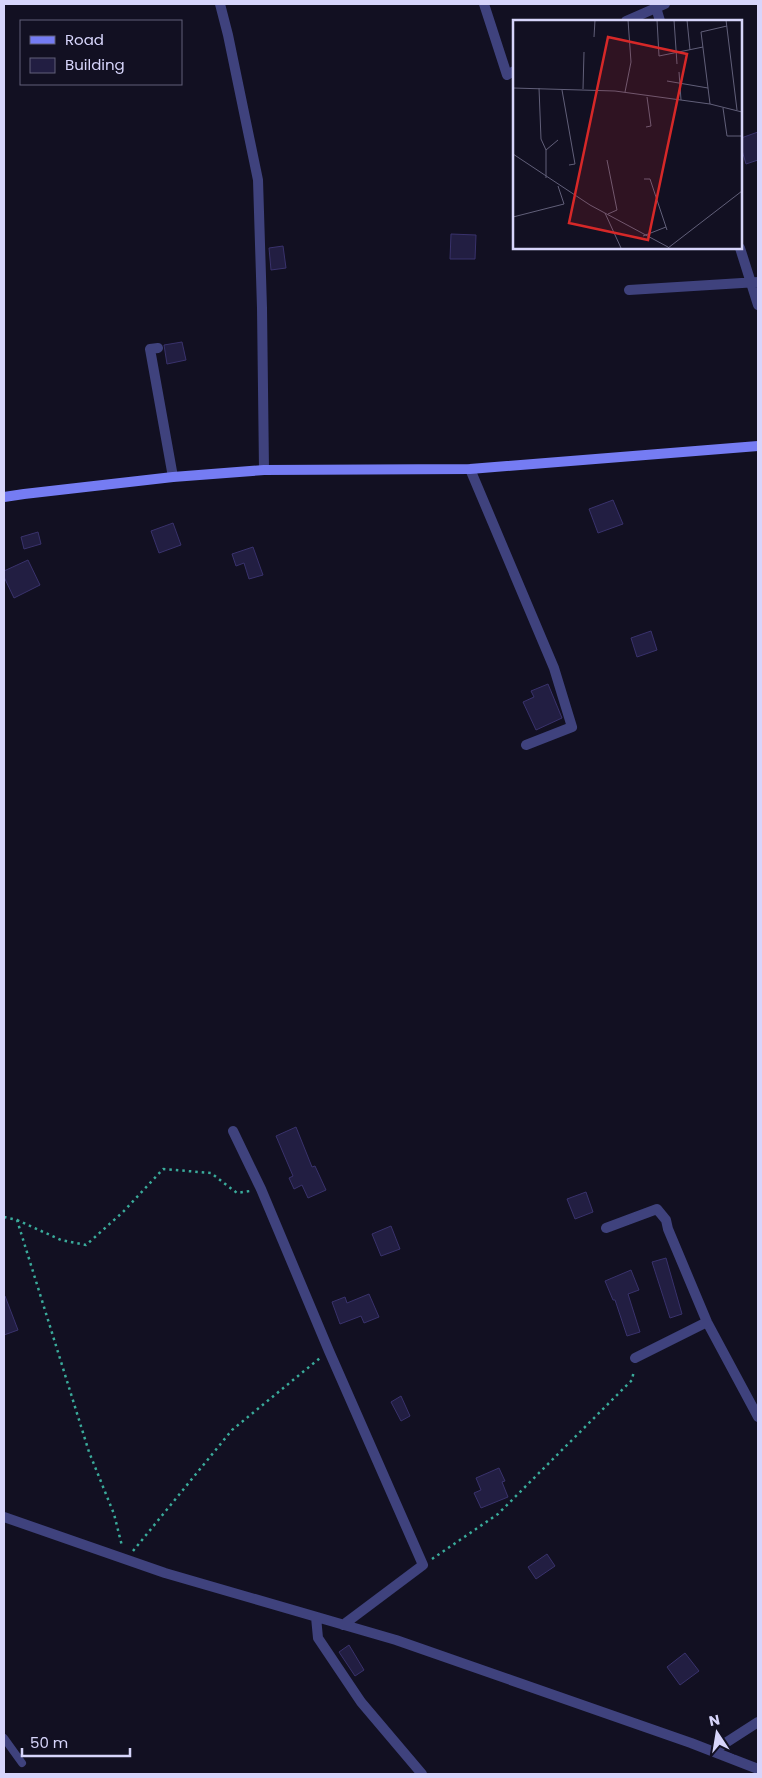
<svg xmlns="http://www.w3.org/2000/svg" width="762" height="1778" viewBox="0 0 762 1778" font-family="Poppins,sans-serif">
	<style>
		.building { fill: #221e42; stroke: #39326c }
		.lines { fill: none; stroke-linecap: round; stroke-linejoin: round }
		.path { stroke: #3aab9b; stroke-width: 2.5; stroke-dasharray: 2.5 4; stroke-linecap: butt }
		.service { stroke: #3f427d; stroke-width: 8 }
		.minor { stroke: #3f427d; stroke-width: 10 }
		.secondary { stroke: #757cf3; stroke-width: 10 }
		.inset-road { fill: none; stroke: #615f79; stroke-width: 1 }
		.view { fill: #d62828; fill-opacity: 0.15; stroke: #d62828; stroke-width: 2.5 }
		.inset-edge { fill: none; stroke: #d7d5fb; stroke-width: 2.5 }
	</style>
	<rect width="100%" height="100%" fill="#121022"/>
	<!-- building -->
	<path class="building" d="M 758,132 L 758,160 L 746,164 L 741,147 L 741,138 Z
		M 451,234 L 476,235 L 475,259 L 450,259 Z
		M 283,246 L 286,268 L 271,270 L 269,248 Z
		M 182,342 L 186,360 L 167,364 L 164,345 Z
		M 613,500 L 623,524 L 598,533 L 589,509 Z
		M 173,523 L 181,545 L 159,553 L 151,531 Z
		M 38,532 L 41,544 L 24,549 L 21,537 Z
		M 253,547 L 263,575 L 249,579 L 244,563 L 236,566 L 232,554 Z
		M 28,560 L 40,585 L 14,598 L 4,577 L 4,571 Z
		M 651,631 L 657,650 L 637,657 L 631,638 Z
		M 548,684 L 562,718 L 536,730 L 523,702 L 534,697 L 531,691 Z
		M 296,1127 L 312,1167 L 315,1166 L 326,1190 L 308,1198 L 302,1185 L 294,1189 L 289,1178 L 293,1176 L 276,1136 Z
		M 586,1192 L 593,1212 L 575,1219 L 567,1199 Z
		M 391,1226 L 400,1249 L 381,1256 L 372,1234 Z
		M 666,1258 L 682,1314 L 670,1318 L 652,1262 Z
		M 631,1270 L 639,1290 L 628,1294 L 640,1332 L 627,1336 L 615,1300 L 613,1300 L 605,1281 Z
		M 369,1294 L 379,1317 L 364,1323 L 361,1316 L 340,1324 L 332,1302 L 345,1297 L 347,1303 Z
		M 5,1296 L 18,1330 L 4,1335 L 4,1297 Z
		M 401,1396 L 410,1416 L 401,1421 L 391,1402 Z
		M 499,1468 L 505,1481 L 502,1482 L 508,1497 L 481,1508 L 474,1493 L 481,1490 L 476,1478 Z
		M 547,1554 L 555,1566 L 536,1579 L 528,1567 Z
		M 349,1645 L 364,1670 L 355,1676 L 339,1652 Z
		M 685,1653 L 699,1671 L 680,1685 L 667,1667 Z"/>
	<g class="lines">
		<!-- path -->
		<path class="path" d="M 4,1217 L 17,1220 L 89,1452 L 114,1514 L 122,1546
			M 17,1220 L 61,1240 L 86,1245 L 123,1212 L 163,1169 L 211,1173 L 237,1193 L 250,1191
			M 133,1551 L 232,1430 L 320,1358
			M 432,1559 L 498,1514 L 632,1380 L 634,1370"/>
		<!-- service -->
		<path class="service" d="M 4,1738 L 22,1763"/>
		<!-- minor -->
		<path class="minor" d="M 220,4 L 228,35 L 258,180 L 262,308 L 264,470
			M 484,4 L 507,75 L 514,71
			M 655,4 L 660,21
			M 626,21 L 665,4
			M 740,248 L 758,305
			M 629,290 L 758,282
			M 158,348 L 150,349 L 173,477
			M 470,469 L 554,668 L 572,727 L 526,745
			M 233,1131 L 261,1189 L 329,1351 L 423,1565 L 343,1625
			M 606,1228 L 657,1209 L 666,1220 L 668,1229 L 707,1322 L 758,1417
			M 635,1358 L 707,1322
			M 4,1517 L 165,1573 L 396,1640 L 691,1743 L 758,1769
			M 316,1617 L 318,1638 L 361,1702 L 422,1774
			M 713,1751 L 758,1722"/>
		<!-- secondary -->
		<path class="secondary" d="M 4,497 L 24,494 L 173,477 L 264,470 L 470,469 L 758,446"/>
	</g>
	<!-- overview -->
	<g transform="translate(513 20)">
		<rect width="229" height="229" fill="#121022"/>
		<path class="inset-road" d="M 144,0 L 146,36 L 190,27M 161,0 L 164,44M 174,0 L 177,30M 213,0 L 224,90M 81,17 L 82,0M 166,52 L 168,80M 154,61 L 195,68M 0,68 L 102,71 L 197,84 L 229,92M 26,68 L 28,119 L 33,130M 70,69 L 71,32M 49,70 L 62,144 L 56,145M 112,72 L 118,42 L 115,0M 197,84 L 188,12 L 214,6M 210,88 L 214,116 L 229,116M 133,107 L 138,106 L 134,77M 0,134 L 77,185 L 155,227M 94,140 L 104,190 L 95,194M 33,158 L 33,130 L 45,120M 131,159 L 137,159 L 154,210M 92,193 L 108,228M 0,197 L 51,184 L 45,166M 130,216 L 153,207M 155,228 L 229,171"/>
		<path class="view" d="M 95,17 L 174,34 L 135,220 L 56,203 Z"/>
		<rect width="229" height="229" class="inset-edge"/>
	</g>
	<!-- border -->
	<rect width="762" height="1778" fill="none" stroke="#d7d5fb" stroke-width="10"/>
	<!-- legend -->
	<rect x="20" y="20" width="162" height="65" fill="#121022" stroke="#615f79"/>
	<rect x="30" y="36" width="25" height="8" fill="#757cf3" stroke="#615f79"/>
	<text x="65" y="45" font-size="15" fill="#d7d5fb">Road</text>
	<rect x="30" y="58" width="25" height="15" fill="#221e42" stroke="#615f79"/>
	<text x="65" y="70" font-size="15" fill="#d7d5fb">Building</text>
	<!-- north arrow -->
	<g transform="translate(717 1733) rotate(348)" stroke="#121022" stroke-width="4" paint-order="stroke">
	<path d="M0-4L9 19L0 12L-9 19Z" fill="#d7d5fb"/>
	<text y="-8" font-size="14" font-weight="bold" text-anchor="middle" fill="#d7d5fb">N</text>
	</g>
	<!-- scale -->
	<path d="M22 1748v8h108v-8" fill="none" stroke="#d7d5fb" stroke-width="2.5"/>
	<text x="30" y="1748" font-size="15" fill="#d7d5fb" stroke="#121022" stroke-width="4" paint-order="stroke">50 m</text>
</svg>
